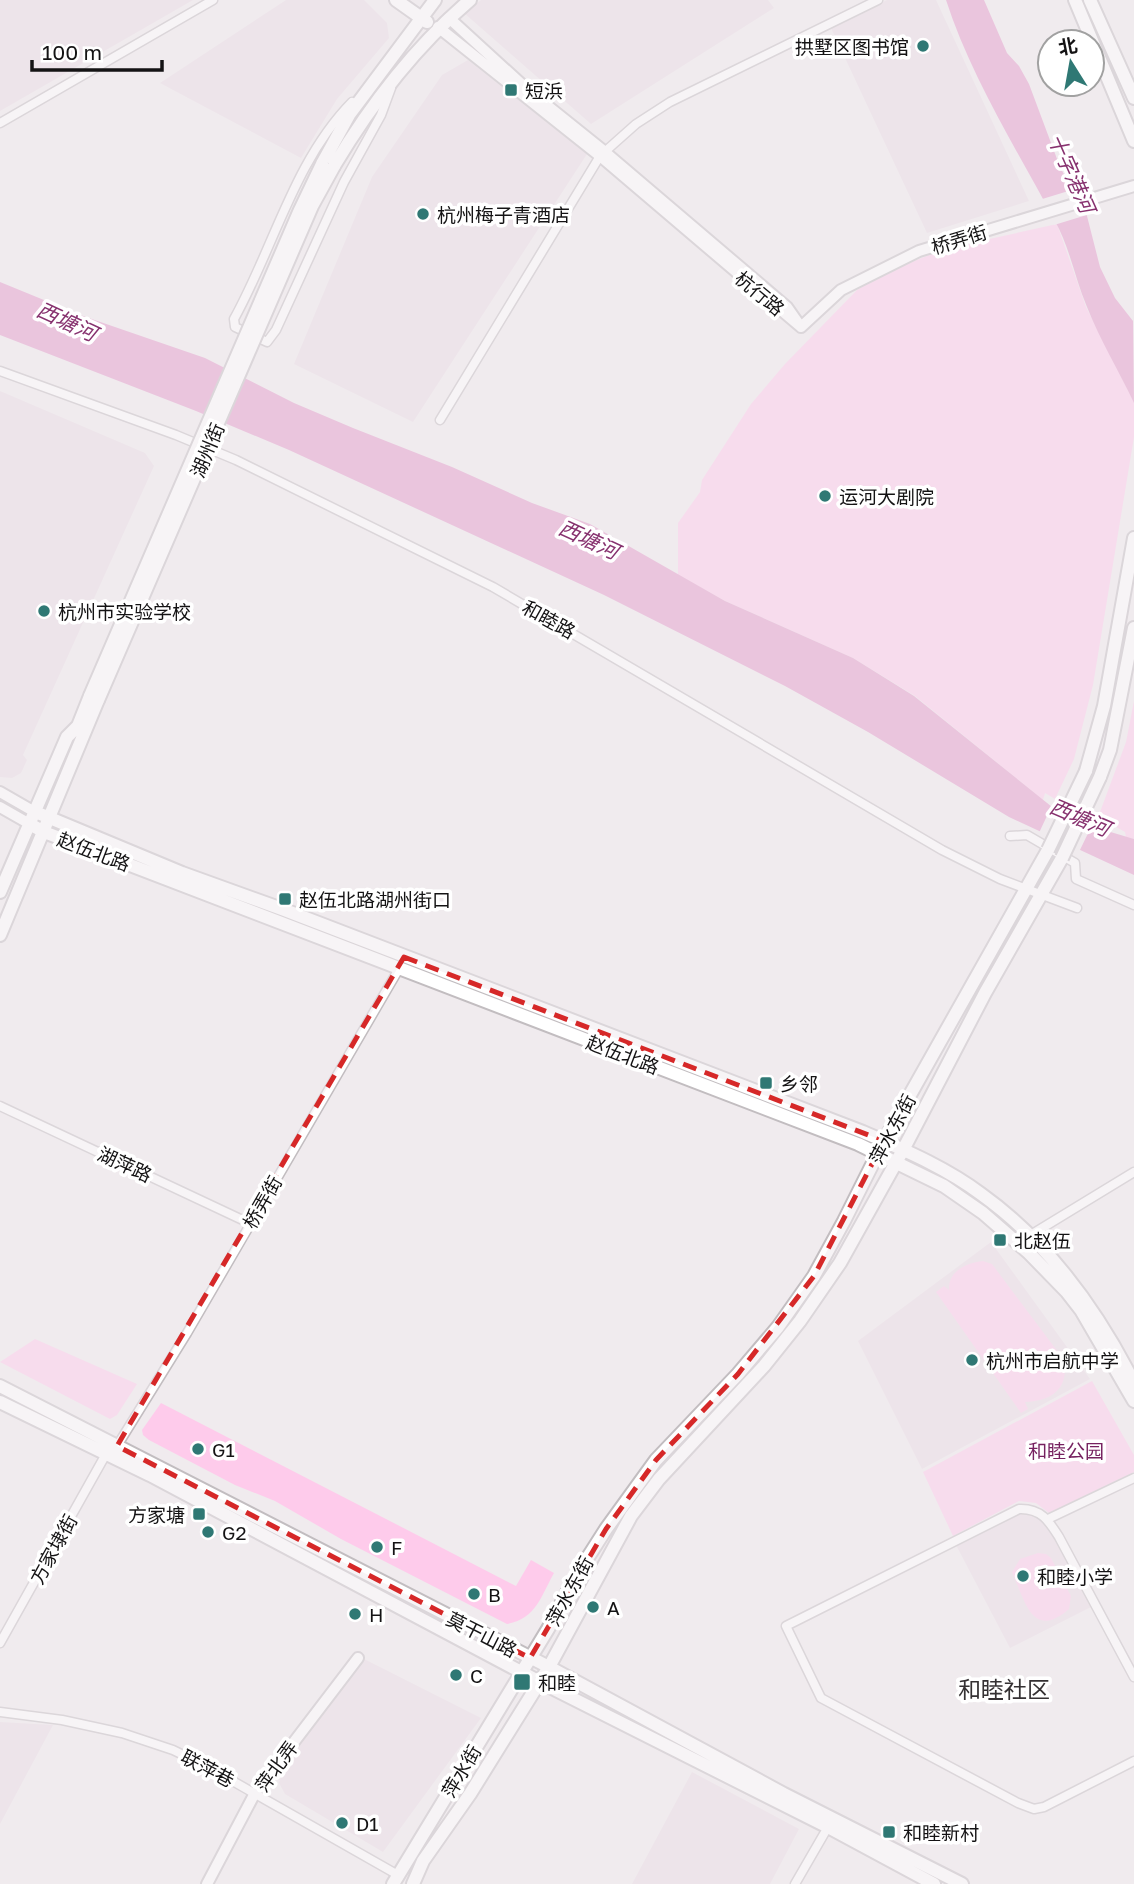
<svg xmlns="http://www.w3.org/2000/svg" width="1134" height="1884" viewBox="0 0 1134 1884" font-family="'Golos Text','Noto Sans SC',sans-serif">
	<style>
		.built { fill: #e9dce4 }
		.green { fill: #fecbeb }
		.water { fill: #e298c8 }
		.pier { fill: #f0ebee }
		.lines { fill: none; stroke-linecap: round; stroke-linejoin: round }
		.minor-casing { stroke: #c2bdc0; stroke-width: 11 }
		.tertiary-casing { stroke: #c2bdc0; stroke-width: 14 }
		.secondary-casing { stroke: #c2bdc0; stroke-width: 16 }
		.primary-casing { stroke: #c2bdc0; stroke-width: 16 }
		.minor { stroke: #fff; stroke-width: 8 }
		.tertiary { stroke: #fff; stroke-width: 10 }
		.secondary { stroke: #fff; stroke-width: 12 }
		.primary { stroke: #fff; stroke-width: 12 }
		.secondary-bridge-casing { stroke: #c2bdc0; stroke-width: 16; stroke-linecap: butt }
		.secondary-bridge { stroke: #fff; stroke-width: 12 }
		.marked { fill: none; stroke: #d62828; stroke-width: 5; stroke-dasharray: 14 9; stroke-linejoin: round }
		.poi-dot { fill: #2f7874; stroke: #fff; stroke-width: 2.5 }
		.labels { text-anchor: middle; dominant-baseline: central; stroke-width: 7; stroke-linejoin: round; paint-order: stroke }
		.poi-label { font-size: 19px; fill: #141314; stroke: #fff; text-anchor: start }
		.street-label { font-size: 19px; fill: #141314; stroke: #fff }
		.park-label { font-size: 19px; fill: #762260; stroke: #fff }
		.water-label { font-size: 21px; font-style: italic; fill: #87326f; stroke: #fff }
		.quarter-label { font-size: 23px; fill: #353133; stroke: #fff }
	</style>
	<rect width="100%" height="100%" fill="#f0ebee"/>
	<!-- built -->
	<path class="built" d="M 0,0 L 193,0 L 0,111 Z
		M 286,0 L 364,0 L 387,23 L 389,38 L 337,99 L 301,158 L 160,83 Z
		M 481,0 L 768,0 L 774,8 L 591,124 L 464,13 Z
		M 887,0 L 936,0 L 1029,201 L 927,233 L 831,28 Z
		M 468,60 L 587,154 L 413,422 L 294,364 L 372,177 L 442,75 Z
		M 0,391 L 145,453 L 154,466 L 23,755 L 27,760 L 21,773 L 12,778 L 0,777 Z
		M 991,1242 L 1090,1379 L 922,1469 L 858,1341 Z
		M 1024,1512 L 1035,1515 L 1050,1530 L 1091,1607 L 1010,1648 L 956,1545 Z
		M 364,1659 L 481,1718 L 383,1852 L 285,1794 L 279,1783 L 285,1765 Z
		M 0,1722 L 53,1725 L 0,1824 Z
		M 692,1772 L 799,1829 L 770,1884 L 632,1884 Z"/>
	<!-- green -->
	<path class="green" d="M 1057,224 L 1086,307 L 1134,402 L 1134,437 L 1093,685 L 1074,759 L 1055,799 L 1045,793 L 1043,800 L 915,696 L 853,658 L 725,601 L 678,575 L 678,523 L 700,492 L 702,480 L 751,404 L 785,364 L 857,290 L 887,272 L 944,249 Z
		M 1134,701 L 1134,839 L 1126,837 L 1125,832 L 1104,820 L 1100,812 L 1126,742 Z
		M 983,1261 L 992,1264 L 1064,1360 C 1069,1389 1052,1401 1025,1402 L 1028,1409 L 1021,1413 L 936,1292 L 944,1286 L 949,1290 C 948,1271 966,1263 983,1261 Z
		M 35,1339 L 137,1384 L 117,1415 L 110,1419 L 0,1362 Z
		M 1092,1381 L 1134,1455 L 1134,1472 L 1049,1513 L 1036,1503 L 1019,1501 L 953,1536 L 923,1472 Z
		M 161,1403 L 516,1586 L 531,1560 L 554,1573 C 541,1596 536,1619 507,1624 L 341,1539 L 275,1501 L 235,1485 L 149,1440 L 143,1435 L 142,1430 Z
		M 1038,1553 L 1046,1554 L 1051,1558 L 1071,1596 L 1069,1609 C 1032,1641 1025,1601 1012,1572 L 1020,1559 Z"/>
	<!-- water -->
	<path class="water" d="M 946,0 L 984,0 L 1007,53 L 1019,66 L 1029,84 L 1060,167 L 1087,216 L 1100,267 L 1115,298 L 1133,321 L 1134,403 C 1119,371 1100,340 1087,307 C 1075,279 1070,248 1055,221 C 1018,152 970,75 946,0 Z
		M 0,282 L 83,316 L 205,358 L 294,403 L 353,428 L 452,467 L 532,503 L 590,524 L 725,601 L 853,658 L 914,696 L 1067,819 L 1134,839 L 1134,875 L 1009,817 L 868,732 L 785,686 L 604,595 L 289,450 L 196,411 L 0,335 Z"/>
	<!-- pier -->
	<path class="pier" d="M 1075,189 L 1090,214 L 1054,225 L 1039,200 Z
		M 1053,803 L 1069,816 L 1093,823 L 1078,854 L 1038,835 Z"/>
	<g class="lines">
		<defs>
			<path id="minor" d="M 352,102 C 294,161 274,247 234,319 L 235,327 L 267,342 L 276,330 L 344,182 L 381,115 L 391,88
				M 0,123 L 213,0
				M 0,371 L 176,435 L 236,460 L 493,587 L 942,850 L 1000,879 L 1077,908
				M 440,420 L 600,156 L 636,124 L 670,102 L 878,0
				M 1010,836 L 1027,835 L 1075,863 L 1076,879 L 1134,905
				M 0,1106 L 249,1223
				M 1029,1236 L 1134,1172
				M 117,1446 L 187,1333 L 400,967
				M 1048,1519 L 1134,1478
				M 0,1643 L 106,1454
				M 1134,1677 L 1059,1537 C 1049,1521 1041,1508 1019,1509 L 786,1626 L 821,1698 L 1018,1803 L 1034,1809 L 1044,1807 L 1134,1761
				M 0,1712 L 62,1720 L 122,1733 L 173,1750 L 208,1767 L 398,1875
				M 795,1884 L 828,1827"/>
			<path id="tertiary" d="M 438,27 L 600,156 L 801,327 L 787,307 L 605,152 L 529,91 L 449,18
				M 801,327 L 841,290 L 919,251 L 1134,186
				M 0,792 L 33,811
				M 0,807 L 28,823
				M 207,1884 L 255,1793 L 358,1658"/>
			<path id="secondary" d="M 396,0 L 427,22
				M 1075,0 L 1134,141
				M 1090,0 L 1134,98
				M 322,164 L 349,115 L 435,0
				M 334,166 C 371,104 415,47 470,0
				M 1086,771 L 1104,706 L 1134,538
				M 1100,777 L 1110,750 L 1134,628
				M 33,811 L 182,873 L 282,909 L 863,1132 C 904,1150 945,1167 981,1194 C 1048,1242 1097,1310 1134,1383
				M 28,823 L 44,832 L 858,1144 L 944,1186 L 983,1213 L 1029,1253 L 1067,1292 L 1081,1310 L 1134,1401
				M 0,892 L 67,737 L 78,726 L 90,696
				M 0,935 L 98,700
				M 393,1884 L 548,1629 L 576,1576 L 606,1529 L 656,1460 L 738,1374 L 778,1327 L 814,1276 L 844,1221 L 884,1141 L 1048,850
				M 413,1884 L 423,1861 L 470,1794 L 549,1667 L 631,1516 L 659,1479 L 764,1366 L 800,1321 L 840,1263 L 903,1150 L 985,993 L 1062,858"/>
			<path id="primary" d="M 0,1386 L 549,1667 L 784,1794 L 962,1884
				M 0,1402 L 150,1475 L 540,1682 L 828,1827 L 934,1884"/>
		</defs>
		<!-- minor casing -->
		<use href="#minor" class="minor-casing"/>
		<!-- tertiary casing -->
		<use href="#tertiary" class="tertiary-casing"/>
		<!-- secondary casing -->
		<use href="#secondary" class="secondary-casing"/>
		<!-- primary casing -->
		<use href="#primary" class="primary-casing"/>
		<!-- minor -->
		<use href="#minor" class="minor"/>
		<!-- tertiary -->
		<use href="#tertiary" class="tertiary"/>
		<!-- secondary -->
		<use href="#secondary" class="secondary"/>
		<!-- primary -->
		<use href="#primary" class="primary"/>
		<defs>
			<path id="secondary-bridge" d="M 90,696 L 300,210 L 322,164
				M 98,700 L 312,206 L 334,166
				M 1048,850 L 1086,771
				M 1062,858 L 1100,777"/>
		</defs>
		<!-- secondary-bridge casing -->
		<use href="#secondary-bridge" class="secondary-bridge-casing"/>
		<!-- secondary-bridge -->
		<use href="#secondary-bridge" class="secondary-bridge"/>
	</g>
	<!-- marked area -->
	<path d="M0 0H1134V1884H0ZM 404,957 L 884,1141 L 814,1276 L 738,1374 L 656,1460 L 606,1529 L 530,1658 L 117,1446 Z" fill="#f0ebee" fill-opacity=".55" fill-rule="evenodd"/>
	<path class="marked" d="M 404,957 L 884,1141 L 814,1276 L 738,1374 L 656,1460 L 606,1529 L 530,1658 L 117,1446 Z"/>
	<!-- markers -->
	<g class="poi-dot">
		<circle cx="923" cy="46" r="7"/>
		<rect x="504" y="83" width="14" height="14" rx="3.5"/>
		<circle cx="423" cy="214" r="7"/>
		<circle cx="825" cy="496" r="7"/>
		<circle cx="44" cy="611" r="7"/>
		<rect x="278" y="892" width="14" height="14" rx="3.5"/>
		<rect x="759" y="1076" width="14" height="14" rx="3.5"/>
		<rect x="993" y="1233" width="14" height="14" rx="3.5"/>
		<circle cx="972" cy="1360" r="7"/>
		<circle cx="198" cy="1449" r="7"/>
		<rect x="192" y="1507" width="14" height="14" rx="3.5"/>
		<circle cx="208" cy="1532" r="7"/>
		<circle cx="377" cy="1547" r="7"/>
		<circle cx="1023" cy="1576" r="7"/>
		<circle cx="474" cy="1594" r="7"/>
		<circle cx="593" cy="1607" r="7"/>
		<circle cx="355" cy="1614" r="7"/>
		<circle cx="456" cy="1675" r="7"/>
		<rect x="513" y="1673" width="18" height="18" rx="3.5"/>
		<circle cx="342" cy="1823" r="7"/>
		<rect x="882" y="1825" width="14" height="14" rx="3.5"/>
	</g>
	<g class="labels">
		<!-- poi labels -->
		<g class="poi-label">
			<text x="909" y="46" text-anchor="end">拱墅区图书馆</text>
			<text x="525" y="90">短浜</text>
			<text x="437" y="214">杭州梅子青酒店</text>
			<text x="839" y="496">运河大剧院</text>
			<text x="58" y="611">杭州市实验学校</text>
			<text x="299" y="899">赵伍北路湖州街口</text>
			<text x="780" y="1083">乡邻</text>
			<text x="1014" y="1240">北赵伍</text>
			<text x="986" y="1360">杭州市启航中学</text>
			<text x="212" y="1449">G1</text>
			<text x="185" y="1514" text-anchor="end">方家塘</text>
			<text x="222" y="1532">G2</text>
			<text x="391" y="1547">F</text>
			<text x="1037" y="1576">和睦小学</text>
			<text x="488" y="1594">B</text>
			<text x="607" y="1607">A</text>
			<text x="369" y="1614">H</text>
			<text x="470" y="1675">C</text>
			<text x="538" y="1682">和睦</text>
			<text x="356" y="1823">D1</text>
			<text x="903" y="1832">和睦新村</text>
		</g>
		<!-- street labels -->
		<g class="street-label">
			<text transform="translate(959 239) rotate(-17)">桥弄街</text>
			<text transform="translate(760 293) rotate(40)">杭行路</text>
			<text transform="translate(207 450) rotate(-67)">湖州街</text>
			<text transform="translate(549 619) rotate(29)">和睦路</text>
			<text transform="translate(94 851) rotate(21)">赵伍北路</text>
			<text transform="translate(623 1054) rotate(21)">赵伍北路</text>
			<text transform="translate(892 1129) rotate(-62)">萍水东街</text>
			<text transform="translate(125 1164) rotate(25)">湖萍路</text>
			<text transform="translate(262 1202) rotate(-60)">桥弄街</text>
			<text transform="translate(53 1549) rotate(-61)">方家埭街</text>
			<text transform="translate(569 1591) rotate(-61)">萍水东街</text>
			<text transform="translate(482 1634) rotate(27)">莫干山路</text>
			<text transform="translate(276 1766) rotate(-54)">萍北弄</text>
			<text transform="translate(208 1768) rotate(28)">联萍巷</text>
			<text transform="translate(461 1771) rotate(-59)">萍水街</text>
		</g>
		<!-- park labels -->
		<g class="park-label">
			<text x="1066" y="1450">和睦公园</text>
		</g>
		<!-- water labels -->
		<g class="water-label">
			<text transform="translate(1072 173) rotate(66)">十字港河</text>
			<text transform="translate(67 321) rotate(25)">西塘河</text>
			<text transform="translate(589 539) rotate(25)">西塘河</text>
			<text transform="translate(1080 817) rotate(23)">西塘河</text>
		</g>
		<!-- quarter labels -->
		<g class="quarter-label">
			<text x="1004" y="1689">和睦社区</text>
		</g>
	</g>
	<!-- north arrow -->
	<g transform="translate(1071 63) rotate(349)"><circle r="33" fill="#ffffff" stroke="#a1a1a1" stroke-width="2"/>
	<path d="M0-5L12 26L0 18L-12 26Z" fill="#2f7874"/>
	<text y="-10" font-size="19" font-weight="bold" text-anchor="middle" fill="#141314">北</text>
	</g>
	<!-- scale -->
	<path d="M32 60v10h130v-10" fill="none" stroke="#141314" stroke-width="3.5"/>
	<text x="42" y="60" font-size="21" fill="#141314" stroke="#ffffff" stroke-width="5" paint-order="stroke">100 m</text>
</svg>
